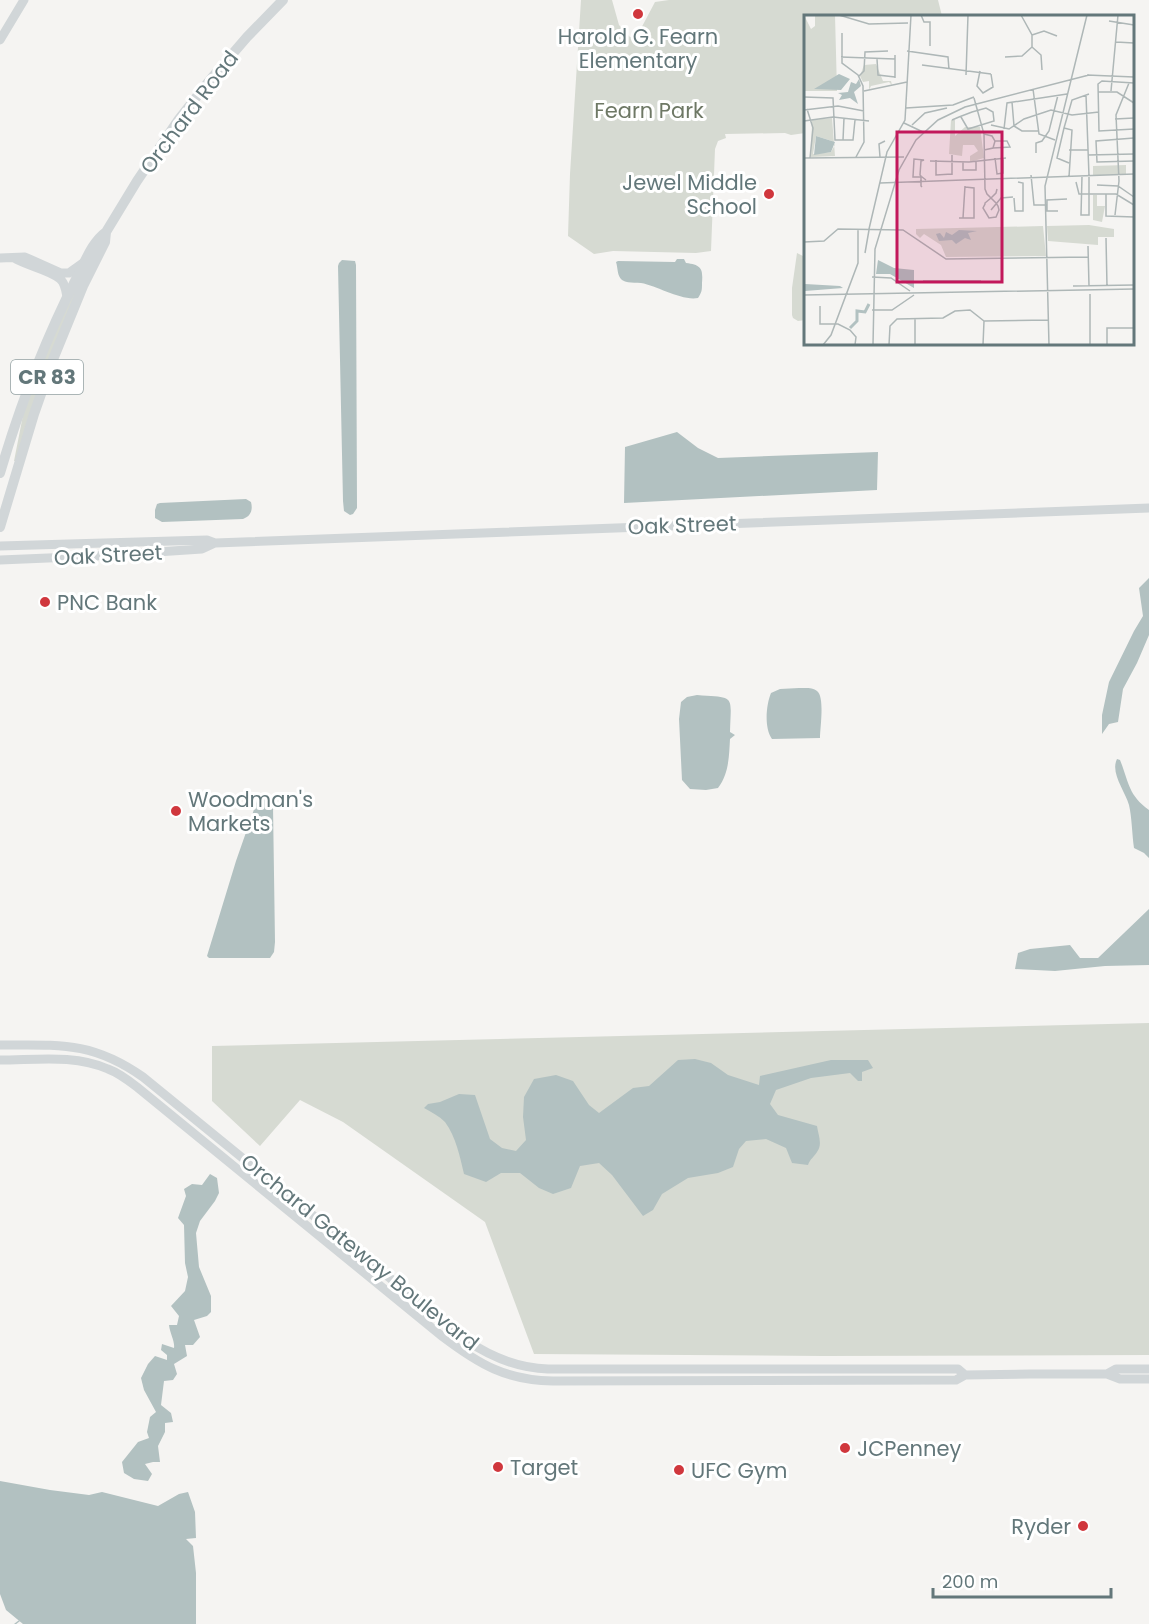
<svg xmlns="http://www.w3.org/2000/svg" width="1149" height="1624" viewBox="0 0 1149 1624" font-family="Poppins,sans-serif">
	<style>
		.green { fill: #d6dad2 }
		.water { fill: #b2c1c1 }
		.lines { fill: none; stroke-linecap: round; stroke-linejoin: round }
		.stream { stroke: #b2c1c1; stroke-width: 1.5 }
		.secondary { stroke: #d1d6d8; stroke-width: 9 }
		.primary { stroke: #d1d6d8; stroke-width: 10 }
		.poi-dot { fill: #d0373d; stroke: #fff; stroke-width: 2 }
		.labels { text-anchor: middle; dominant-baseline: central; stroke-width: 6; stroke-linejoin: round; paint-order: stroke }
		.shield { fill: #fff; stroke: #92a0a2; stroke-width: 1.5 }
		.shield-label { font-size: 20px; font-weight: bold; fill: #63777a }
		.poi-label { font-size: 21px; fill: #63777a; stroke: #fff; text-anchor: start }
		.park-label { font-size: 21px; fill: #6e7865; stroke: #fff }
		.street-label { font-size: 21px; fill: #63777a; stroke: #fff }
		.inset-river { fill: none; stroke: #b2c1c1; stroke-width: 3 }
		.inset-road { fill: none; stroke: #aeb7b7; stroke-width: 1.5 }
		.view { fill: #c2185b; fill-opacity: 0.15; stroke: #c2185b; stroke-width: 3 }
		.inset-edge { fill: none; stroke: #63777a; stroke-width: 3 }
	</style>
	<rect width="100%" height="100%" fill="#f5f4f2"/>
	<!-- green -->
	<path class="green" d="M 581,0 L 612,0 L 619,25 L 630,37 L 637,36 L 655,2 L 669,0 L 938,0 L 942,16 L 806,16 L 805,133 L 791,135 L 785,133 L 725,134 L 726,138 L 718,141 L 715,149 L 711,251 L 696,253 L 613,251 L 594,254 L 568,236 L 570,174 Z
		M 797,253 L 805,257 L 805,320 L 798,321 L 793,318 L 792,315 L 792,288 Z
		M 82,275 L 16,461 L 14,461 L 25,405 L 41,363 Z
		M 1149,1023 L 1149,1355 L 823,1356 L 534,1354 L 485,1222 L 343,1122 L 300,1100 L 260,1146 L 212,1101 L 212,1046 Z"/>
	<!-- water -->
	<path class="water" d="M 677,259 L 684,259 L 686,263 C 702,265 703,269 702,283 C 702,290 702,292 698,298 C 681,301 658,286 641,283 C 634,282 628,284 622,280 C 617,276 618,268 616,262 L 618,261 L 675,262 Z
		M 342,260 L 355,261 L 356,265 L 357,508 L 353,514 L 350,515 L 344,511 L 343,501 L 338,266 L 339,263 Z
		M 677,432 L 698,448 L 718,458 L 878,452 L 877,490 L 624,503 L 625,447 Z
		M 246,499 L 251,502 C 253,510 251,516 243,519 L 162,522 L 155,518 L 155,510 L 157,504 L 160,503 Z
		M 1149,578 L 1149,635 L 1137,663 L 1123,689 L 1118,722 L 1109,724 L 1102,734 L 1102,715 L 1109,682 L 1134,631 L 1143,616 L 1139,588 Z
		M 799,688 C 804,688 813,687 817,691 C 825,697 820,728 820,738 L 772,739 C 764,728 766,705 771,693 L 780,689 Z
		M 697,695 C 736,698 731,694 730,732 L 735,735 L 730,739 C 729,756 729,774 718,788 L 706,790 L 690,789 L 682,780 L 679,719 L 681,702 L 687,697 Z
		M 1117,759 L 1120,760 C 1129,782 1128,795 1149,810 L 1149,858 L 1144,853 L 1134,848 C 1132,834 1132,818 1129,805 C 1125,791 1110,773 1117,759 Z
		M 262,797 L 269,798 L 273,806 L 275,942 L 274,952 L 270,958 L 209,958 L 207,956 L 236,861 L 257,801 Z
		M 1149,909 L 1149,965 L 1105,966 L 1055,971 L 1015,969 L 1018,953 L 1030,949 L 1070,945 L 1080,958 L 1098,958 Z
		M 695,1059 L 711,1063 L 728,1075 L 759,1085 L 760,1076 L 831,1060 L 868,1060 L 873,1068 L 862,1072 L 862,1081 L 858,1081 L 850,1073 L 811,1078 L 776,1090 L 770,1104 L 778,1115 L 817,1126 C 818,1134 823,1144 817,1152 C 814,1157 810,1159 808,1165 L 792,1163 L 786,1148 L 766,1139 L 746,1141 L 739,1149 L 733,1167 L 718,1173 L 688,1178 L 662,1194 L 653,1210 L 643,1216 L 612,1175 L 599,1163 L 580,1166 L 571,1188 L 553,1194 L 539,1188 L 520,1173 L 501,1173 L 486,1182 L 464,1174 C 460,1157 456,1137 445,1122 C 439,1116 431,1112 424,1108 L 428,1104 L 440,1102 L 459,1094 L 475,1095 L 490,1139 L 502,1148 L 516,1151 L 526,1140 L 523,1117 L 524,1097 L 534,1079 L 556,1075 L 573,1081 L 589,1105 L 599,1113 L 633,1088 L 649,1086 L 678,1060 Z
		M 210,1174 L 217,1178 L 219,1193 L 215,1201 L 200,1221 L 196,1233 L 199,1267 L 211,1296 L 211,1312 L 207,1316 L 194,1320 L 200,1337 L 193,1345 L 185,1345 L 187,1356 L 174,1364 L 177,1374 L 173,1380 L 164,1381 L 161,1405 L 171,1413 L 173,1422 L 165,1423 L 165,1432 L 158,1446 L 160,1462 L 153,1462 L 145,1464 L 152,1474 L 148,1481 L 134,1479 L 124,1473 L 122,1462 L 138,1442 L 149,1438 L 147,1432 L 150,1417 L 156,1412 L 144,1390 L 141,1378 L 148,1364 L 155,1356 L 167,1360 L 167,1355 L 161,1350 L 162,1344 L 174,1348 C 175,1341 170,1334 169,1325 L 177,1325 L 179,1316 L 171,1306 L 185,1291 L 188,1277 L 185,1263 L 184,1225 L 178,1218 L 186,1196 L 184,1189 L 192,1184 L 202,1185 Z
		M 0,1481 L 50,1490 L 89,1495 L 102,1492 L 158,1506 L 179,1494 L 188,1492 L 195,1512 L 196,1538 L 186,1539 L 193,1546 L 196,1573 L 196,1624 L 23,1624 L 6,1610 L 0,1594 Z"/>
	<g class="lines">
		<!-- stream -->
		<path class="stream" d="M 15,1624 L 19,1621"/>
		<!-- secondary -->
		<path class="secondary" d="M 0,40 L 24,0
			M 0,258 L 25,257 L 61,273 L 69,273 L 83,263
			M 14,258 C 27,266 50,270 60,279 C 65,283 66,291 67,297
			M 0,546 L 207,540 L 215,543 L 1149,508
			M 0,560 L 96,556 L 202,549 L 215,543
			M 0,1045 C 59,1045 92,1041 143,1077 L 466,1340 C 491,1357 517,1368 548,1369 L 958,1369 L 965,1375
			M 0,1060 C 35,1060 75,1054 108,1069 C 119,1073 128,1080 137,1087 L 443,1337 C 480,1365 506,1380 553,1381 L 956,1380 L 965,1375 L 1030,1374 L 1107,1374 L 1120,1379 L 1149,1379
			M 1107,1374 L 1116,1369 L 1149,1369"/>
		<!-- primary -->
		<path class="primary" d="M 0,473 C 20,405 45,340 77,277 C 85,262 92,242 106,232
			M 0,527 L 34,414 L 54,357 L 83,286 L 105,242 L 106,232 L 137,181 L 179,119 L 210,80 L 247,37 L 283,0"/>
	</g>
	<!-- markers -->
	<g class="poi-dot">
		<circle cx="638" cy="14" r="6"/>
		<circle cx="769" cy="194" r="6"/>
		<circle cx="45" cy="602" r="6"/>
		<circle cx="176" cy="811" r="6"/>
		<circle cx="845" cy="1448" r="6"/>
		<circle cx="498" cy="1467" r="6"/>
		<circle cx="679" cy="1470" r="6"/>
		<circle cx="1083" cy="1526" r="6"/>
	</g>
	<g class="labels">
		<!-- shield labels -->
		<rect class="shield" x="11" y="360" width="72" height="34" rx="4.5"/>
		<g class="shield-label">
			<text x="47" y="377">CR 83</text>
		</g>
		<!-- poi labels -->
		<g class="poi-label">
			<text x="638" y="36" text-anchor="middle">Harold G. Fearn<tspan x="638" dy="24">Elementary</tspan></text>
			<text x="757" y="182" text-anchor="end">Jewel Middle<tspan x="757" dy="24">School</tspan></text>
			<text x="57" y="602">PNC Bank</text>
			<text x="188" y="799">Woodman's<tspan x="188" dy="24">Markets</tspan></text>
			<text x="857" y="1448">JCPenney</text>
			<text x="510" y="1467">Target</text>
			<text x="691" y="1470">UFC Gym</text>
			<text x="1071" y="1526" text-anchor="end">Ryder</text>
		</g>
		<!-- park labels -->
		<g class="park-label">
			<text x="649" y="110">Fearn Park</text>
		</g>
		<!-- street labels -->
		<g class="street-label">
			<text transform="translate(189 112) rotate(-53)">Orchard Road</text>
			<text transform="translate(682 525) rotate(-2)">Oak Street</text>
			<text transform="translate(108 555) rotate(-3)">Oak Street</text>
			<text transform="translate(360 1252) rotate(39)">Orchard Gateway Boulevard</text>
		</g>
	</g>
	<!-- overview -->
	<g transform="translate(804 15)">
		<rect width="330" height="330" fill="#f5f4f2"/>
		<path d="M 0,0 L 7,14 L 11,11 L 11,0 L 31,0 L 33,76 L 0,76 ZM 72,49 L 79,66 L 87,66 L 88,70 L 85,67 L 67,71 L 65,75 L 65,66 L 59,67 L 56,61 L 60,50 ZM 28,103 L 31,141 L 7,142 L 8,105 ZM 12,121 L 28,126 L 31,130 L 27,137 L 9,139 ZM 147,105 L 151,105 L 151,121 L 161,112 L 176,112 L 180,143 L 166,147 L 166,141 L 174,136 L 170,130 L 159,130 L 158,141 L 145,139 ZM 322,150 L 322,160 L 289,160 L 289,151 ZM 289,180 L 293,180 L 293,191 L 301,191 L 298,207 L 289,205 ZM 285,210 L 310,214 L 310,222 L 294,222 L 294,230 L 244,226 L 243,211 ZM 239,211 L 242,241 L 142,242 L 137,230 L 120,219 L 116,223 L 112,219 L 112,214 Z" fill="#d6dad2" fill-rule="evenodd"/>
		<path d="M 35,59 L 46,64 L 37,75 L 10,74 ZM 55,64 L 57,71 L 50,77 L 54,89 L 46,83 L 35,85 L 38,80 L 34,78 L 44,77 L 47,67 L 52,69 ZM 12,121 L 31,127 L 27,137 L 10,140 ZM 155,215 L 173,216 L 164,218 L 167,225 L 161,223 L 152,229 L 148,225 L 135,226 L 132,219 L 136,218 L 140,223 L 142,217 L 148,220 ZM 74,245 L 90,253 L 110,255 L 110,273 L 86,259 L 72,259 ZM 1,269 L 36,271 L 39,273 L 1,276 Z" fill="#b2c1c1"/>
		<path class="inset-river" d="M 46,313 L 53,306 L 53,296 L 61,297 L 65,289"/>
		<path class="inset-road" d="M 35,0 L 65,9 L 104,8M 117,0 L 120,7 L 126,7 L 126,31M 305,6 L 330,10M 38,18 L 38,48 L 54,60 L 59,71 L 60,127 L 52,142M 228,20 L 240,16 L 253,21M 312,27 L 330,28M 228,32 L 237,40 L 238,55M 103,36 L 144,42 L 145,55M 37,42 L 91,44M 201,42 L 218,41 L 228,32 L 228,20 L 217,0M 73,44 L 74,60 L 91,62M 118,50 L 187,59M 176,56 L 173,71 L 179,78 L 189,72 L 187,59M 162,60 L 164,0M 283,60 L 330,62M 55,61 L 60,56 L 61,37 L 84,36M 91,63 L 91,40M 330,68 L 298,66 L 294,69 L 295,116 L 330,114M 229,74 L 235,119 L 251,125M 60,76 L 103,67M 307,76 L 314,0M 294,77 L 313,77 L 330,88M 282,80 L 285,161M 0,82 L 29,83 L 31,125 L 49,125 L 51,105M 170,83 L 180,119 L 181,174 L 183,179 L 192,188 L 194,191 L 195,195 L 192,202 L 185,203 L 179,193 L 181,189 L 181,188 L 187,183 L 192,178 L 193,174M 208,87 L 210,111 L 218,116 L 235,116M 102,93 L 149,90 L 170,82M 3,94 L 9,113 L 6,143M 0,95 L 34,91 L 60,96M 311,104 L 330,103M 148,105 L 155,102 L 168,97 L 182,93 L 189,97 L 190,106 L 164,114 L 157,102M 0,106 L 29,102 L 65,106M 100,108 L 119,117M 108,110 L 121,98 L 143,93M 187,110 L 205,114 L 220,104 L 247,95 L 268,100 L 295,97M 260,113 L 268,115 L 265,162M 200,114 L 203,88 L 263,79M 180,119 L 188,121 L 191,126 L 189,133 L 180,135M 330,123 L 292,126 L 293,147 L 330,146M 39,125 L 40,103M 189,133 L 206,132 L 203,126 L 191,126M 265,135 L 284,135M 232,138 L 232,128 L 238,126 L 245,116 L 254,80M 148,140 L 148,160M 284,140 L 330,139M 76,142 L 75,129 L 81,126M 0,143 L 100,142M 191,143 L 193,159 L 199,158 L 199,143M 132,145 L 132,160 L 148,159M 126,146 L 165,147 L 202,143M 159,147 L 159,155 L 172,155 L 172,146M 265,148 L 253,143 L 260,113 L 268,85 L 285,79M 227,160 L 230,190 L 243,190M 278,161 L 277,200 L 285,200 L 285,162M 272,167 L 275,179 L 312,179 L 330,190M 76,168 L 330,159M 293,170 L 314,171 L 330,182M 118,172 L 117,171 L 117,161 L 116,160 L 117,146 L 120,145 L 110,144 L 109,162 L 118,162 L 122,165M 302,179 L 302,201 L 330,202M 210,183 L 211,196 L 219,196 L 219,168 L 214,167M 187,195 L 197,183 L 209,182M 254,196 L 243,196 L 243,185 L 263,184M 311,200 L 315,166 L 312,100 L 325,68M 155,203 L 170,203 L 170,173 L 161,172M 159,203 L 161,171M 65,214 L 83,137 L 101,105 L 107,0M 302,223 L 303,271M 0,227 L 20,226 L 34,214 L 99,215 L 142,244 L 284,242M 284,231 L 285,271M 61,238 L 65,215M 68,262 L 87,263 L 106,276M 119,266 L 177,266M 269,271 L 330,270M 286,279 L 286,330M 0,280 L 330,274M 16,291 L 16,309 L 34,309 L 46,315 L 52,322 L 51,330M 68,295 L 88,295 L 110,280M 111,303 L 111,330M 19,330 L 27,320 L 54,248 L 54,215M 69,330 L 71,234 L 95,155 L 112,125 L 134,105 L 161,92 L 285,60M 85,330 L 86,311 L 93,304 L 139,303 L 151,296 L 166,295 L 180,306 L 245,305M 179,330 L 180,306M 245,330 L 241,171 L 283,0M 303,330 L 303,313 L 330,313"/>
		<path class="view" d="M 93,117 L 198,117 L 198,267 L 93,267 Z"/>
		<rect width="330" height="330" class="inset-edge"/>
	</g>
	<!-- scale -->
	<path d="M933 1588v9h178v-9" fill="none" stroke="#63777a" stroke-width="3"/>
	<text x="942" y="1588" font-size="18" fill="#63777a" stroke="#ffffff" stroke-width="4.5" paint-order="stroke">200 m</text>
</svg>
